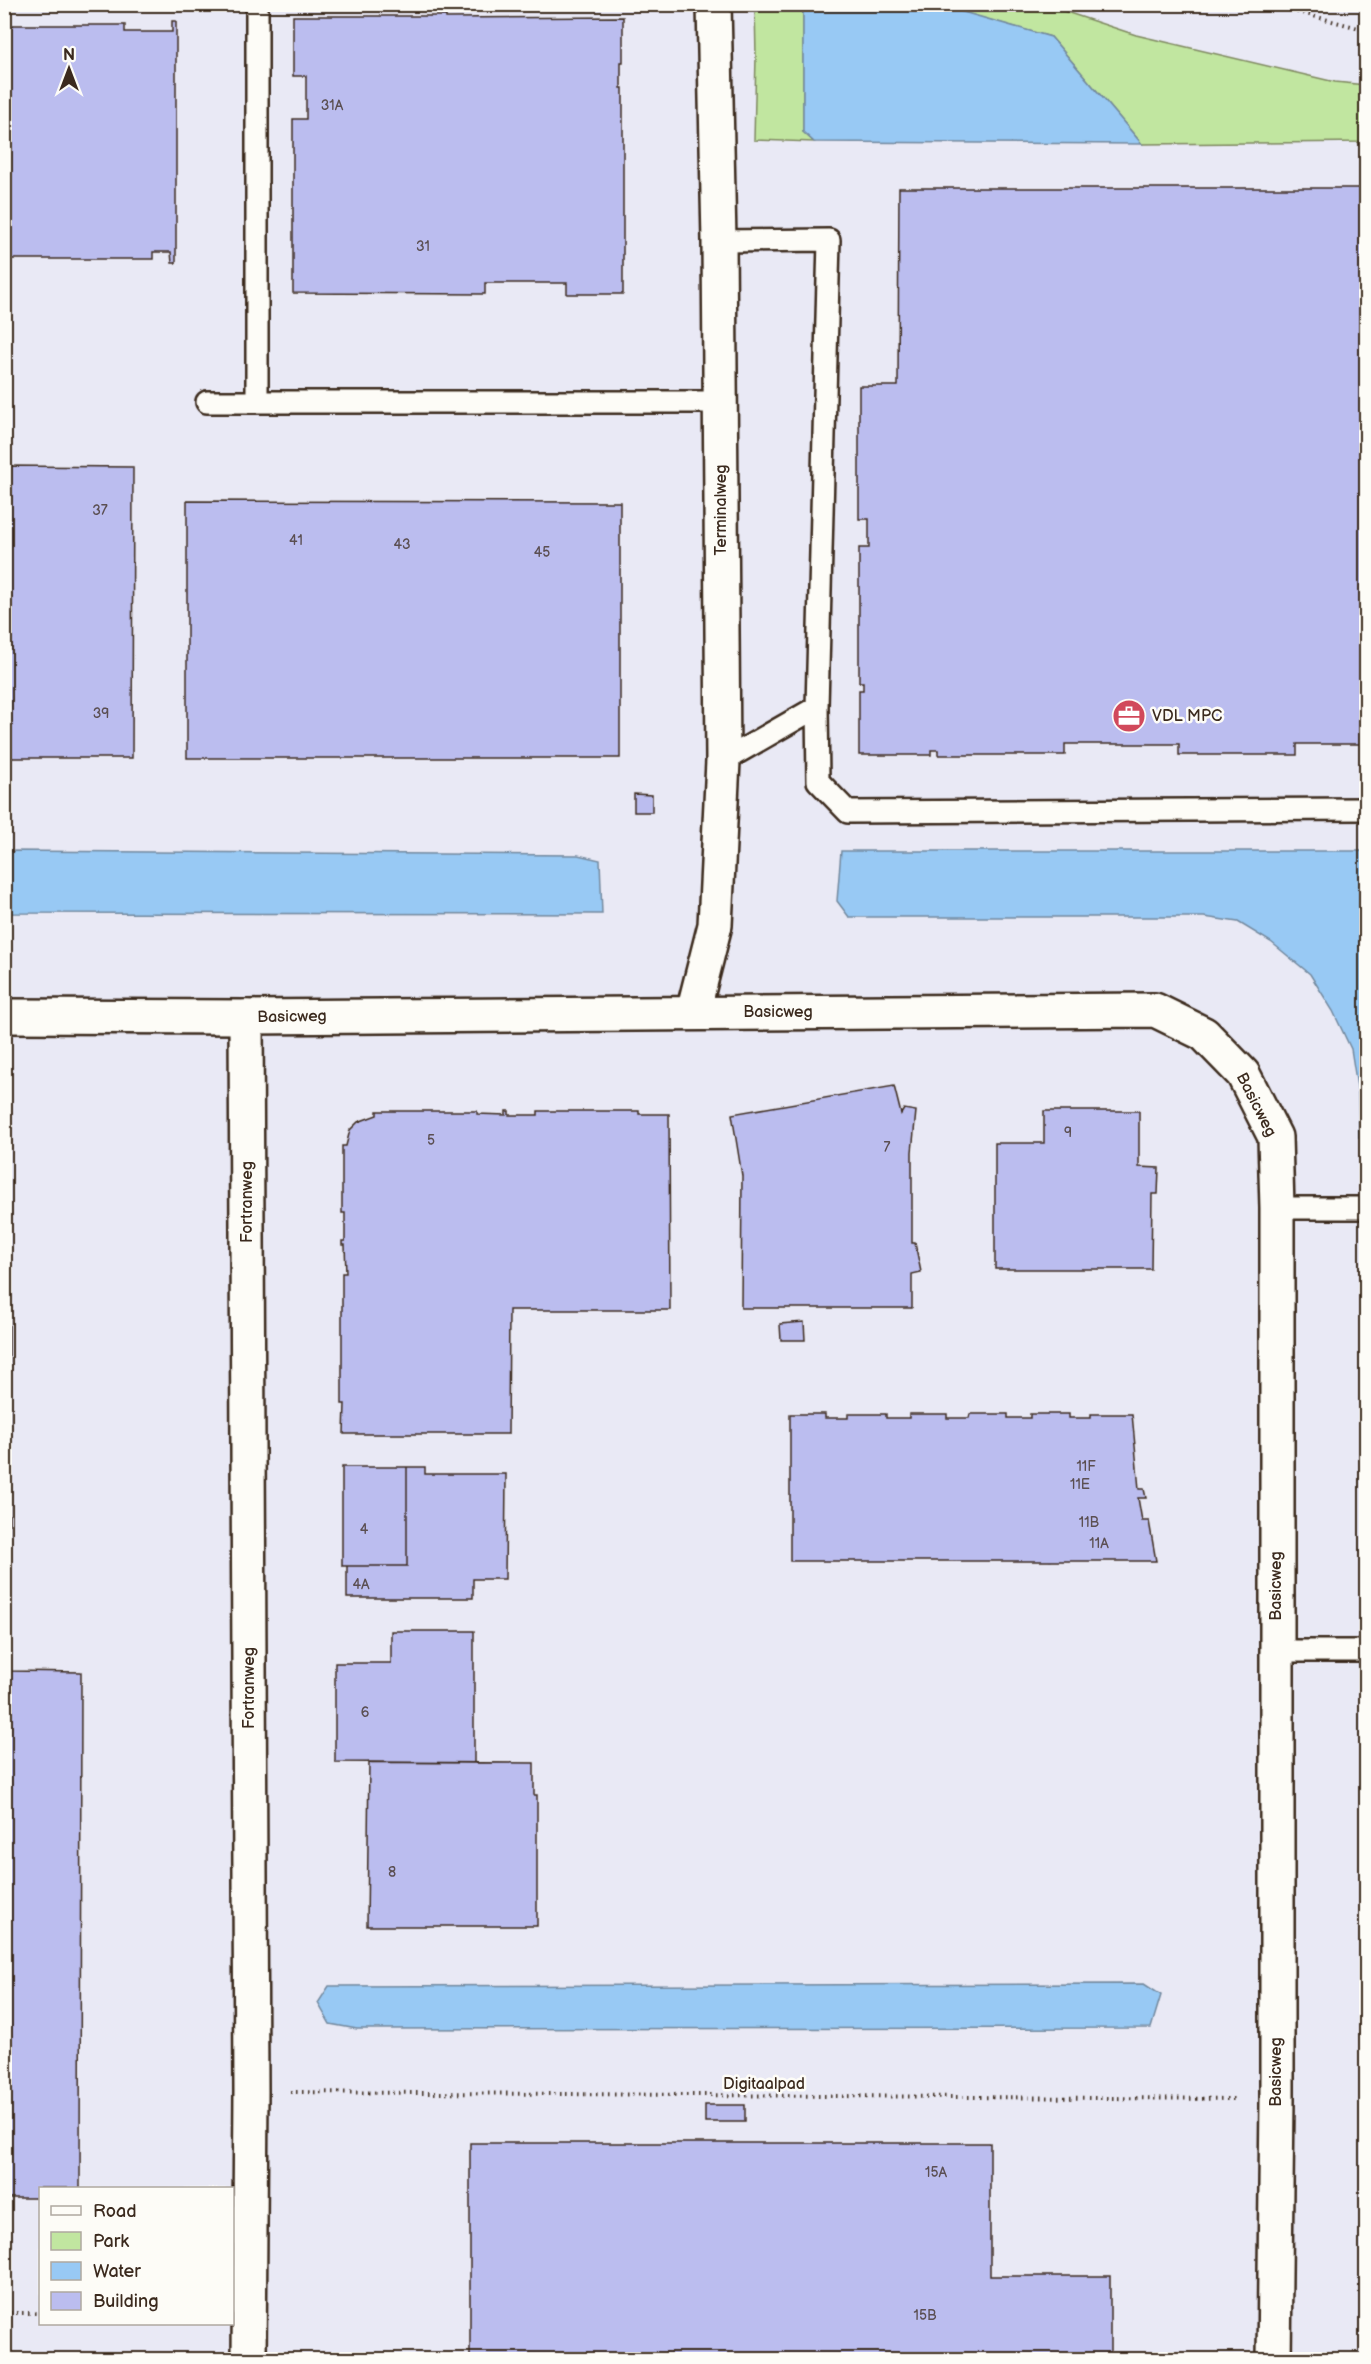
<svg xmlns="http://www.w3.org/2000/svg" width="1371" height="2364" viewBox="0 0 1371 2364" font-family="'Balsamiq Sans',sans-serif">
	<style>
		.built { fill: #e9e9f5; fill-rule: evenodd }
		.green { fill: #c1e6a0; stroke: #7e885f; stroke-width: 1.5 }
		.water { fill: #98c9f4; stroke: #73899e; stroke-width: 1.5 }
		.building { fill: #bbbdef; stroke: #3b2a1e; stroke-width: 1.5 }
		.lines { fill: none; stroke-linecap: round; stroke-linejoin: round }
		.lane-casing { stroke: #3b2a1e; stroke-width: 26 }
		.street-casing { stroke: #3b2a1e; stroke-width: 38 }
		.secondary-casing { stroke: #3b2a1e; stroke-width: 38 }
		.path { stroke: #3b2a1e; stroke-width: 4; stroke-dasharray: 1.5 4.5; stroke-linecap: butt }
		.lane { stroke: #fdfcf7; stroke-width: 21 }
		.street { stroke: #fdfcf7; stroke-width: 33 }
		.secondary { stroke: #fdfcf7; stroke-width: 33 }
		.labels { text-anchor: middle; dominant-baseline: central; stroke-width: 5; stroke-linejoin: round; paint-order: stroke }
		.number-label { font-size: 14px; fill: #5b4f52 }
		.street-label { font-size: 16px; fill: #3b2a1e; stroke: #fdfcf7 }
		.poi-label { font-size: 16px; fill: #3b2a1e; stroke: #fdfcf7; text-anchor: start }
	</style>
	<rect width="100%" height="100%" fill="#fdfcf7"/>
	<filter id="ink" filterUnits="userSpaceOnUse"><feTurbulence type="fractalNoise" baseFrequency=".0167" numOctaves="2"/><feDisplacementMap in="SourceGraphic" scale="12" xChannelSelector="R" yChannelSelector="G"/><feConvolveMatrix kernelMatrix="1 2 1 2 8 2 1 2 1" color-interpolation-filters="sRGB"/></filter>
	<g filter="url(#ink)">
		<!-- built -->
		<path class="built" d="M 5,5 L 1366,5 L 1366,2359 L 5,2360 ZM 40,2188 L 232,2188 L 232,2324 L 40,2324 Z"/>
		<!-- green -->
		<path class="green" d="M 755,5 L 803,5 L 803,132 L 814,142 L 754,140 L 756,57 Z
			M 935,5 L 1045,5 L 1136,35 L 1335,82 L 1366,85 L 1366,142 L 1142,144 L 1051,37 Z"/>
		<!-- water -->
		<path class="water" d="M 935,4 L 1051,37 L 1142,144 L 814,142 L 803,132 L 803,5 Z
			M 5,851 L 578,855 L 600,860 L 602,914 L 5,913 Z
			M 841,851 L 1366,851 L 1366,1138 L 1359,1138 L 1358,1093 L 1351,1049 L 1333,1011 L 1310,974 L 1271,942 L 1238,922 L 1204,917 L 849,917 L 837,901 Z
			M 1144,1984 L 1161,1995 L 1151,2028 L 357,2029 L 330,2024 L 318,2003 L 329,1986 Z"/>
		<!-- building -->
		<path class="building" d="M 293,16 L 446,16 L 446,18 L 623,17 L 623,62 L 621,62 L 621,88 L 623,88 L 623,294 L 567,294 L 567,283 L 485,283 L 485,294 L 293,293 L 293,119 L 306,119 L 306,76 L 293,76 Z
			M 172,21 L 176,21 L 176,263 L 172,263 L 171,252 L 153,252 L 153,259 L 4,259 L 4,25 L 125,25 L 125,32 L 172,32 Z
			M 899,188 L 1366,188 L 1366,744 L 1297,744 L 1297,755 L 1179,755 L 1179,744 L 1065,744 L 1065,755 L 938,755 L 938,750 L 931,750 L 931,755 L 859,755 L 859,690 L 863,690 L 863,682 L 859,682 L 859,548 L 869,548 L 869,519 L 859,519 L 859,386 L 898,386 Z
			M 4,466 L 133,467 L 132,758 L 4,758 Z
			M 187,501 L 620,502 L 620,758 L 187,758 Z
			M 634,794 L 652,795 L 652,812 L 634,812 Z
			M 894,1086 L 901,1114 L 904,1109 L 916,1111 L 912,1152 L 912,1243 L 915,1243 L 921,1272 L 912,1274 L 912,1308 L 741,1308 L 742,1176 L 732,1114 Z
			M 377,1111 L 477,1111 L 477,1114 L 506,1115 L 506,1111 L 509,1111 L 509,1115 L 538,1115 L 538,1111 L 639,1111 L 639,1114 L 669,1114 L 670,1310 L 509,1310 L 508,1434 L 344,1434 L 345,1404 L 342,1404 L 342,1273 L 346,1273 L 345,1245 L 342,1245 L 342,1241 L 345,1241 L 345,1213 L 342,1213 L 342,1146 L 346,1146 L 350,1130 L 358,1122 L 377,1115 Z
			M 1044,1111 L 1139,1111 L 1139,1167 L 1159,1168 L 1158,1194 L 1152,1194 L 1151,1269 L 995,1269 L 995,1143 L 1044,1143 Z
			M 4,1288 L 9,1288 L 9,1671 L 81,1672 L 80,2188 L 40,2188 L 40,2198 L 4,2198 Z
			M 804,1322 L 805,1340 L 781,1340 L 780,1324 Z
			M 790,1414 L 825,1414 L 825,1418 L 848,1418 L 848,1414 L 886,1414 L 886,1418 L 909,1418 L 909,1414 L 947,1414 L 947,1418 L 969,1418 L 970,1414 L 1008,1414 L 1008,1418 L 1030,1418 L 1030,1414 L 1069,1414 L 1069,1418 L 1091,1418 L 1091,1414 L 1132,1414 L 1139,1489 L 1144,1489 L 1146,1498 L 1138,1498 L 1142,1521 L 1149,1521 L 1156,1561 L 790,1561 Z
			M 342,1467 L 407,1467 L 407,1566 L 342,1566 Z
			M 407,1467 L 425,1467 L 425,1474 L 506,1474 L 505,1579 L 473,1579 L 473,1598 L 347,1598 L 347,1566 L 407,1566 Z
			M 391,1631 L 474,1631 L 474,1763 L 335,1762 L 335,1663 L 391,1663 Z
			M 369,1762 L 534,1763 L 534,1795 L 537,1795 L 537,1926 L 367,1926 Z
			M 705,2105 L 745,2105 L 745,2122 L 705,2122 Z
			M 470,2143 L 990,2143 L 990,2276 L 1110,2276 L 1110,2360 L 470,2360 Z"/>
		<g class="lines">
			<defs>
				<path id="lane" d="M 257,4 L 257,402
					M 719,241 L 829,240 L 817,707 L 723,761
					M 207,402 L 721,402
					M 817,707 L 818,781 L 848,812 L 1366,809
					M 1277,1208 L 1366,1208
					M 1276,1651 L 1366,1651"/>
				<path id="street" d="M 246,1017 L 251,2091 L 249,2360"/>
				<path id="secondary" d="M 693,1012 L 715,925 L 723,761 L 719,241 L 714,4
					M 4,1016 L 246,1017 L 1155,1010 L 1204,1034 L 1243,1074 L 1275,1137 L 1277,1208 L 1277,2100 L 1274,2360"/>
			</defs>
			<!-- lane casing -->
			<use href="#lane" class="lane-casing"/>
			<!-- street casing -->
			<use href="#street" class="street-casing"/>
			<!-- secondary casing -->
			<use href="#secondary" class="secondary-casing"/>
			<!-- path -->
			<path class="path" d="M 1268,4 L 1366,30
				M 290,2092 L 1237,2099
				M 4,2313 L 40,2313"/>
			<!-- lane -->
			<use href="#lane" class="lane"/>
			<!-- street -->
			<use href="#street" class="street"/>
			<!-- secondary -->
			<use href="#secondary" class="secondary"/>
		</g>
	</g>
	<!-- icons -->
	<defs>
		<symbol id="office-disc" viewBox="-11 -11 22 22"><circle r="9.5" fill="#d1495b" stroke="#fdfcf7"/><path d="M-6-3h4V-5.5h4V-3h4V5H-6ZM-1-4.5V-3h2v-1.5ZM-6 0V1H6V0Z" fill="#fff"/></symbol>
	</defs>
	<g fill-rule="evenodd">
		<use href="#office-disc" x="1110" y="697" width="38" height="38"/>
	</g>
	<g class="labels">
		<!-- number labels -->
		<g class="number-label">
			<text x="332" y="105">31A</text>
			<text x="423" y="246">31</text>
			<text x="100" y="510">37</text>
			<text x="296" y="540">41</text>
			<text x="402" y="544">43</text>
			<text x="542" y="552">45</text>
			<text x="101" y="713">39</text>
			<text x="1068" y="1132">9</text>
			<text x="431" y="1140">5</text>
			<text x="887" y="1147">7</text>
			<text x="1086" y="1466">11F</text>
			<text x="1080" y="1484">11E</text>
			<text x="1089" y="1522">11B</text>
			<text x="364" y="1529">4</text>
			<text x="1099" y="1543">11A</text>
			<text x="361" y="1584">4A</text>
			<text x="365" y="1712">6</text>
			<text x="392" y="1872">8</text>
			<text x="936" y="2172">15A</text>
			<text x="925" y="2315">15B</text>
		</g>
		<!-- street labels -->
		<g class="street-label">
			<text transform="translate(721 510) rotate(-90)">Terminalweg</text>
			<text x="778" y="1012">Basicweg</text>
			<text transform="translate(292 1017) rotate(-1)">Basicweg</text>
			<text transform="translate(1256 1105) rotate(63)">Basicweg</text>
			<text transform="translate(247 1202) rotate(-90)">Fortranweg</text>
			<text transform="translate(1276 1586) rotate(-90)">Basicweg</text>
			<text transform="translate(249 1688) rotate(-90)">Fortranweg</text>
			<text transform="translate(1276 2072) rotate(-90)">Basicweg</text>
			<text x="764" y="2084">Digitaalpad</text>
		</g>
		<!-- poi labels -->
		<g class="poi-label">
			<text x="1152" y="716">VDL MPC</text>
		</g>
	</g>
	<!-- margin -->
	<rect width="1371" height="2364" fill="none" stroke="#fdfcf7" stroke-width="24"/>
	<rect x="12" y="12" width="1347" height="2340" fill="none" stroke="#3b2a1e" stroke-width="2" filter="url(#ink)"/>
	<!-- legend -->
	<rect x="39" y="2187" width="195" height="138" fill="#fdfcf7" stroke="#afa8a0" stroke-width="1.5"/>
	<rect x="51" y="2206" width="30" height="9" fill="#fdfcf7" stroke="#afa8a0" stroke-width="1.5"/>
	<text x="93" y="2217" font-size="18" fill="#3b2a1e">Road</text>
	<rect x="51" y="2232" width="30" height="18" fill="#c1e6a0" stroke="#afa8a0" stroke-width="1.5"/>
	<text x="93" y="2247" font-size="18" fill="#3b2a1e">Park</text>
	<rect x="51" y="2262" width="30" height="18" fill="#98c9f4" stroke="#afa8a0" stroke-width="1.5"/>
	<text x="93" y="2277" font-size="18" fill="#3b2a1e">Water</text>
	<rect x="51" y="2292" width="30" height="18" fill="#bbbdef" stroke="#afa8a0" stroke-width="1.5"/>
	<text x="93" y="2307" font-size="18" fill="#3b2a1e">Building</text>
	<!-- north arrow -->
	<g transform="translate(69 69)" stroke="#fdfcf7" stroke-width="4.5" paint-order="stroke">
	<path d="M0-4.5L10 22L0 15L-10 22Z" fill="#3b2a1e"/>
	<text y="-9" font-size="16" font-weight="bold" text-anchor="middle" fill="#3b2a1e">N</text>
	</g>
</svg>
